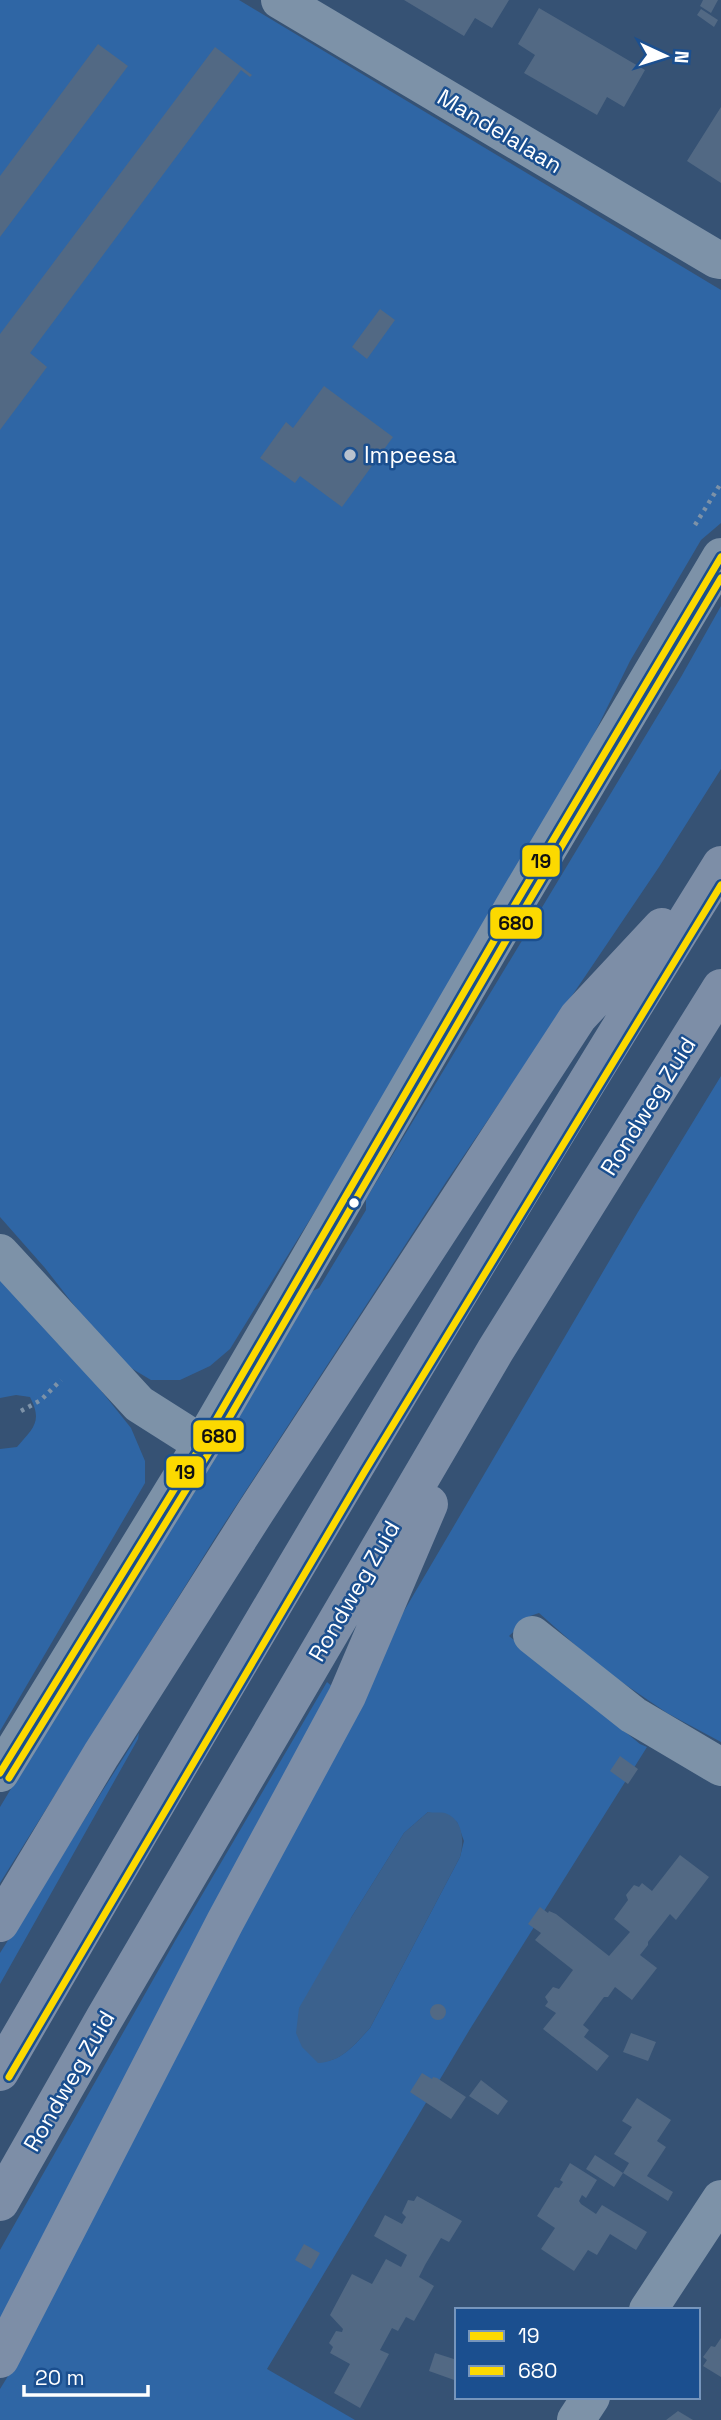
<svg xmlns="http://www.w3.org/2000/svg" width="721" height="2420" viewBox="0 0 721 2420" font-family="'Space Grotesk',sans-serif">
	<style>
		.green { fill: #2f66a5; fill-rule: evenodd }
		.water { fill: #3b618d }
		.building { fill: #526984 }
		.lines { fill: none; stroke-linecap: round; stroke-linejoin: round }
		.path { stroke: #7d92a8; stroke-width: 4.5; stroke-dasharray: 3.5 5; stroke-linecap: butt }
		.minor { stroke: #7d92a8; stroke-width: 38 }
		.major { stroke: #7d8ea7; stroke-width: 38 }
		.bus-1-casing { stroke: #1b4f8f; stroke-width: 12 }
		.bus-2-casing { stroke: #1b4f8f; stroke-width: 12 }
		.bus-1 { stroke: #fcd900; stroke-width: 7 }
		.bus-2 { stroke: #fcd900; stroke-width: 7 }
		.poi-dot { fill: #b9c2ce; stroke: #1b4f8f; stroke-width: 2.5 }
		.bus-dot { fill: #fff; stroke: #1b4f8f; stroke-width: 2.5 }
		.labels { text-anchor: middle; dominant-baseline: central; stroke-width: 5; stroke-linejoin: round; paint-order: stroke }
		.street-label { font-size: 23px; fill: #fff; stroke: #1b4f8f }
		.poi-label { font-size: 23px; fill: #fff; stroke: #1b4f8f; text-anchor: start }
		.line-badge { stroke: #1b4f8f; stroke-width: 2.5 }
		.pale-badge-label { font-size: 19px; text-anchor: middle; font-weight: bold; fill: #111 }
	</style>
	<rect width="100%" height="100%" fill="#365274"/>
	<!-- green -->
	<path class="green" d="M 0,0 L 239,0 L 721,290 L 721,523 L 701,540 L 630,661 L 577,769 L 383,1101 L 230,1349 L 210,1366 L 180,1380 L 151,1380 L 116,1359 L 45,1268 L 0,1217 Z
		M 721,606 L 721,769 L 659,867 L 446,1182 L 217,1535 L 0,1883 L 0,1807 L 310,1292 L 319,1288 L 366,1210 L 366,1199 L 681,677 Z
		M 721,1076 L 721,1742 L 667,1713 L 601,1668 L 539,1613 L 530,1616 L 509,1636 L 640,1744 L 647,1747 L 470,2029 L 267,2369 L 355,2420 L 0,2420 L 0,2389 L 32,2337 L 397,1623 L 638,1212 ZM 428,1812 L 457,1822 L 464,1841 L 460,1857 L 370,2028 C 355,2044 342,2062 318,2062 L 351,1918 L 404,1833 Z
		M 0,1273 L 75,1358 L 131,1428 L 145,1461 L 145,1483 L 0,1731 L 0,1449 L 17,1447 C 33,1428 43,1422 30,1397 L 16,1395 L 0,1398 Z
		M 327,1682 L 334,1688 L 0,2327 L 0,2250 L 175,1941 Z
		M 139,1733 L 138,1739 L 0,1984 L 0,1953 Z"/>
	<!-- water -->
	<path class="water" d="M 428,1812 C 433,1813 441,1812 445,1813 C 464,1820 464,1842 460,1857 L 370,2028 C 355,2044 342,2062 318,2063 L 302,2047 L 296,2033 L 299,2008 L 351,1918 L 404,1833 Z"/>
	<!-- building -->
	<path class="building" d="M 404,0 L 509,0 L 492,28 L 475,18 L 464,36 Z
		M 703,0 L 718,0 L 711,13 L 700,6 Z
		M 539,8 L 645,70 L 624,107 L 607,97 L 597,115 L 524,73 L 535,55 L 518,44 Z
		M 701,9 L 718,20 L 714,27 L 697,15 Z
		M 98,44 L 128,66 L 0,237 L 0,176 Z
		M 215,47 L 252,75 L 250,77 L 241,70 L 30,353 L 47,367 L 0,430 L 0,334 Z
		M 721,107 L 721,183 L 687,161 Z
		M 380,309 L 395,320 L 367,359 L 352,347 Z
		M 324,386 L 393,437 L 342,507 L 300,476 L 295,483 L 260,458 L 286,422 L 293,428 Z
		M 620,1756 L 638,1769 L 628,1784 L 610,1771 Z
		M 680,1855 L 709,1877 L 676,1920 L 670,1914 L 648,1942 L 648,1945 L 640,1955 L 657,1968 L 632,2000 L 615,1987 L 608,1997 L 604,1997 L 583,2025 L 589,2030 L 584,2037 L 609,2056 L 597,2071 L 543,2029 L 556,2013 L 545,2006 L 548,2002 L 545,1997 L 553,1987 L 559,1989 L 573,1970 L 535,1940 L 541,1933 L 528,1924 L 540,1907 L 548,1913 L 549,1911 L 556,1914 L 609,1956 L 630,1932 L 614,1919 L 628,1900 L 626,1895 L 634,1885 L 639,1887 L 642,1883 L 652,1891 Z
		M430 2012a8 8 0 1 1 16 0a8 8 0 1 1-16 0Z
		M 631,2033 L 656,2042 L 648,2061 L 623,2052 Z
		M 422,2073 L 432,2079 L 433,2077 L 437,2078 L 466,2097 L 451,2119 L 410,2092 Z
		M 481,2080 L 508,2101 L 498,2115 L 469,2096 Z
		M 637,2098 L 671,2120 L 657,2141 L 666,2147 L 647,2176 L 673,2192 L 668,2201 L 623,2173 L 629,2163 L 614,2154 L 632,2127 L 622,2121 Z
		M 595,2155 L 623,2173 L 614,2187 L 586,2169 Z
		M 570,2163 L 597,2180 L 586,2198 L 582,2195 L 579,2201 L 581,2204 L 596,2214 L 602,2205 L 647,2232 L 636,2250 L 610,2234 L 597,2255 L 588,2250 L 574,2271 L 541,2249 L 555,2228 L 537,2216 L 555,2187 L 559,2188 L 563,2182 L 560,2180 Z
		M 417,2196 L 462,2221 L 449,2242 L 441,2238 L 425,2265 L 419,2277 L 434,2286 L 414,2321 L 406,2317 L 398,2331 L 392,2328 L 380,2350 L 389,2354 L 360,2408 L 334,2393 L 350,2364 L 330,2353 L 333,2347 L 329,2343 L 336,2331 L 342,2332 L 343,2329 L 330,2315 L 352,2274 L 372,2284 L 386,2259 L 401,2267 L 407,2255 L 374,2236 L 385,2215 L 402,2224 L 406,2217 L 402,2213 L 408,2200 L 414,2201 Z
		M 304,2244 L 320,2253 L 311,2269 L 295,2260 Z
		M 721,2338 L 721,2377 L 703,2366 L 707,2360 L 703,2357 L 711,2346 L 715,2347 Z
		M 435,2353 L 457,2360 L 457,2381 L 429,2371 Z
		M 678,2411 L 693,2420 L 666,2420 Z"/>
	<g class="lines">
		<!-- path -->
		<path class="path" d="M 695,525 L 721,483
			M 21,1411 L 41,1400 L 61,1380"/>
		<!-- minor -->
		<path class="minor" d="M 280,0 L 716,259 L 721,260
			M 0,1253 L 139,1404 L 202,1444
			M 532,1635 L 633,1715 L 721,1767
			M 0,1773 L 202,1444 L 517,901 L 721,557
			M 648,2310 L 721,2199
			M 576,2420 L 591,2397"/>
		<!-- major -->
		<path class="major" d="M 0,1923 L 101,1755 L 256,1511 L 578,1017 L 662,927
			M 0,2072 C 235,1666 473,1263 721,865
			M 0,2202 L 104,2019 L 495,1351 L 721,988
			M 0,2359 L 225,1922 L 347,1696 L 429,1504"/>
		<defs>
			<path id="bus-1" d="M 0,1773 L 202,1444 L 517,901 L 721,557"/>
			<path id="bus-2" d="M 9,1778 L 211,1449 L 526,906 L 721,578
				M 9,2077 L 365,1471 L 721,885"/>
		</defs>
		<!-- bus-1 casing -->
		<use href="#bus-1" class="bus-1-casing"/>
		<!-- bus-2 casing -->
		<use href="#bus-2" class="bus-2-casing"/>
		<!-- bus-1 -->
		<use href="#bus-1" class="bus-1"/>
		<!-- bus-2 -->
		<use href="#bus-2" class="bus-2"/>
	</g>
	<!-- markers -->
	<circle class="poi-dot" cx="350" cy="455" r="7"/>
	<circle class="bus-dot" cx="354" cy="1203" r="6"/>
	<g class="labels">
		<!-- street labels -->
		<g class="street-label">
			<text transform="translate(500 131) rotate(31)">Mandelalaan</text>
			<text transform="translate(648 1106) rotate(-58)">Rondweg Zuid</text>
			<text transform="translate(354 1591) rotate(-60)">Rondweg Zuid</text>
			<text transform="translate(69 2081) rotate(-60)">Rondweg Zuid</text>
		</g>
		<!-- poi labels -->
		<g class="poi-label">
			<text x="364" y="455">Impeesa</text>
		</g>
	</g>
	<g class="line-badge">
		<rect x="521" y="844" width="40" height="34" rx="7" fill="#fcd900"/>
		<rect x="489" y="906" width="54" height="34" rx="7" fill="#fcd900"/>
		<rect x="192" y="1419" width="53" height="34" rx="7" fill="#fcd900"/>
		<rect x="165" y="1455" width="40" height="34" rx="7" fill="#fcd900"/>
	</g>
	<g class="pale-badge-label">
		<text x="541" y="868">19</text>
		<text x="516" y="930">680</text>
		<text x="219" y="1443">680</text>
		<text x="185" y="1479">19</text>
	</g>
	<!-- legend -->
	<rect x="455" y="2308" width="245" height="91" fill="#1b4f8f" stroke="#7695bc" stroke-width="2"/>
	<rect x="469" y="2331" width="35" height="10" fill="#fcd900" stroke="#7695bc" stroke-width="2"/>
	<text x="518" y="2343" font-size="21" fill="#ffffff">19</text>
	<rect x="469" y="2366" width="35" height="10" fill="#fcd900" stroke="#7695bc" stroke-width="2"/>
	<text x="518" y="2378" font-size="21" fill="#ffffff">680</text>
	<!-- north arrow -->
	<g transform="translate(665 56) rotate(94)" stroke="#1b4f8f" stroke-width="5" paint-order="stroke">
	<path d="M0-5L12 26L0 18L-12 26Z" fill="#ffffff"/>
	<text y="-10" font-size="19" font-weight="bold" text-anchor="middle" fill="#ffffff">N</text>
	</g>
	<!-- scale -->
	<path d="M24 2385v10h124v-10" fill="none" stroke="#ffffff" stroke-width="3.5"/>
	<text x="35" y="2385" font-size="21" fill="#ffffff" stroke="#1b4f8f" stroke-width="5" paint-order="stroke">20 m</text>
</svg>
